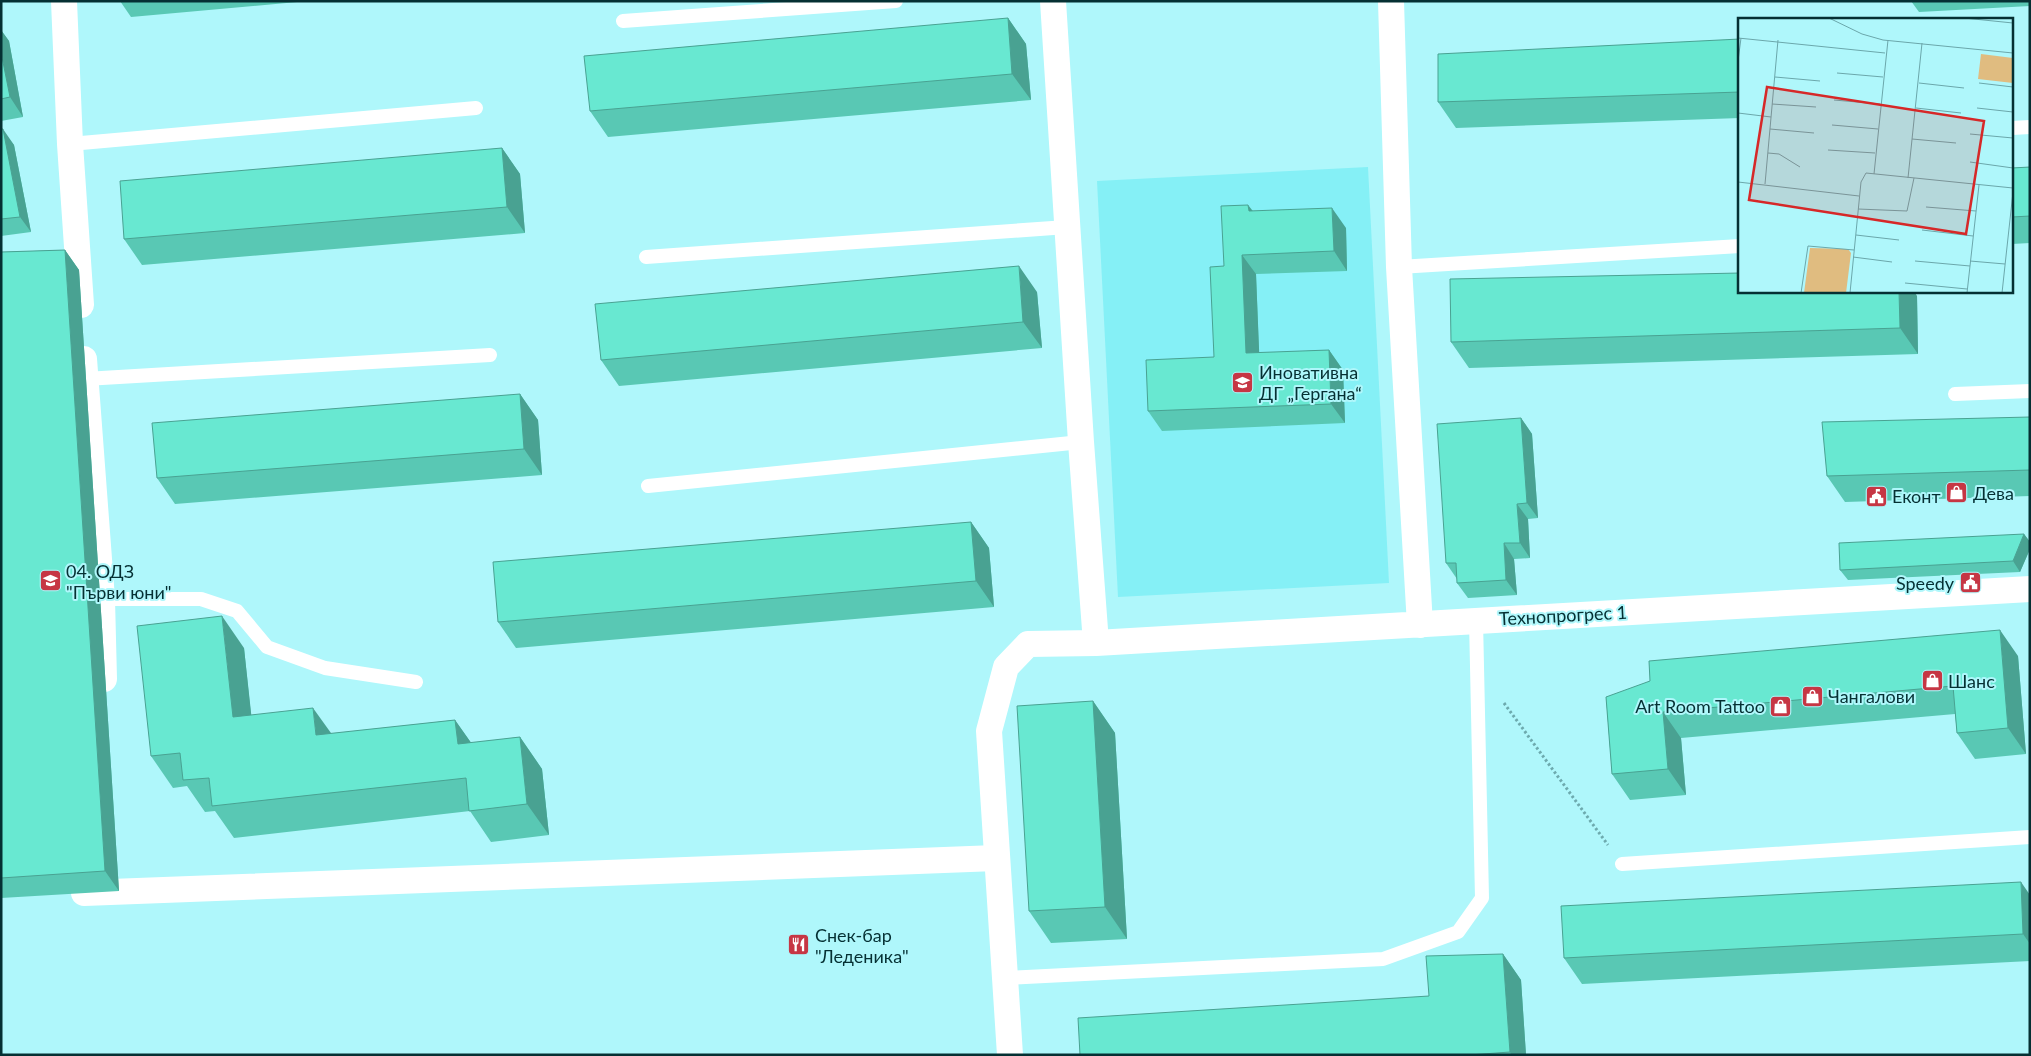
<svg xmlns="http://www.w3.org/2000/svg" width="2031" height="1056" viewBox="0 0 2031 1056" font-family="Lato,sans-serif">
	<style>
		.built { fill: #85f0f6 }
		.lines { fill: none; stroke-linecap: round; stroke-linejoin: round }
		.path { stroke: #6daaae; stroke-width: 3; stroke-dasharray: 2.5 2.5; stroke-linecap: butt }
		.lane { stroke: #fff; stroke-width: 14 }
		.street { stroke: #fff; stroke-width: 26 }
		.wall { fill: #59c8b4 }
		.shaded-wall { fill: #49a292 }
		.building { fill: #68e8d1; stroke: #49a292 }
		.labels { text-anchor: middle; dominant-baseline: central; stroke-width: 4; stroke-linejoin: round; paint-order: stroke }
		.poi-label { font-size: 18px; fill: #053033; stroke: #aff7fb; text-anchor: start }
		.street-label { font-size: 18px; fill: #053033; stroke: #aff7fb }
		.inset-road { fill: none; stroke: #6ba7ab; stroke-width: 1 }
		.view { fill: #d62828; fill-opacity: 0.15; stroke: #d62828; stroke-width: 2.5 }
		.inset-edge { fill: none; stroke: #053033; stroke-width: 2.5 }
	</style>
	<rect width="100%" height="100%" fill="#aff7fb"/>
	<!-- built -->
	<path class="built" d="M 1368,167 L 1389,583 L 1118,597 L 1097,181 Z"/>
	<g class="lines">
		<!-- path -->
		<path class="path" d="M 1504,703 L 1608,845"/>
		<!-- lane -->
		<path class="lane" d="M 623,21 L 896,1
			M 2012,128 L 2030,127
			M 70,144 L 476,108
			M 646,257 L 1067,227
			M 1399,267 L 1740,246
			M 85,379 L 490,355
			M 1955,394 L 2030,391
			M 648,486 L 1081,442
			M 102,599 L 201,599 L 237,611 L 267,647 L 325,668 L 416,682
			M 1622,864 L 2030,837
			M 1004,978 L 1383,959 L 1458,932 L 1482,898 L 1476,620"/>
		<!-- street -->
		<path class="street" d="M 64,1 L 70,144 L 81,305
			M 1053,1 L 1081,442 L 1096,643
			M 1391,1 L 1399,267 L 1420,625
			M 84,359 L 102,599 L 104,679
			M 84,893 L 996,858
			M 1010,1055 L 989,731 L 1006,667 L 1028,644 L 1096,643 L 2030,589"/>
	</g>
	<!-- wall -->
	<path class="wall" d="M 120,1 L 308,1 L 131,17 Z
		M 1911,1 L 2030,1 L 2030,6 L 1919,12 Z
		M 1008,18 L 1026,44 L 1031,100 L 608,137 L 590,111 Z
		M 1,30 L 9,41 L 23,117 L 1,121 Z
		M 1740,39 L 1740,118 L 1456,128 L 1438,102 Z
		M 1,129 L 14,145 L 31,232 L 1,236 Z
		M 502,148 L 520,174 L 525,233 L 142,265 L 124,239 Z
		M 2030,167 L 2030,243 L 2012,244 L 2012,168 Z
		M 1248,205 L 1253,211 L 1346,228 L 1347,271 L 1256,274 L 1259,353 L 1329,350 L 1343,370 L 1345,423 L 1162,431 L 1148,411 L 1214,357 L 1224,266 Z
		M 65,250 L 79,270 L 119,891 L 1,898 L 1,252 Z
		M 1037,292 L 1042,348 L 619,386 L 601,360 Z
		M 1917,296 L 1918,354 L 1469,368 L 1451,342 Z
		M 520,394 L 538,420 L 542,475 L 175,504 L 157,478 Z
		M 2030,417 L 2030,496 L 1845,502 L 1827,476 Z
		M 1521,418 L 1532,434 L 1538,518 L 1528,519 L 1530,558 L 1514,559 L 1517,595 L 1468,598 L 1457,583 L 1457,579 L 1446,563 Z
		M 971,522 L 989,548 L 994,607 L 516,648 L 498,622 Z
		M 2024,534 L 2030,542 L 2030,549 L 2020,572 L 1848,580 L 1840,570 Z
		M 244,648 L 251,715 L 331,734 L 455,720 L 471,743 L 520,737 L 542,769 L 549,835 L 491,842 L 470,811 L 234,838 L 215,811 L 205,812 L 187,786 L 173,788 L 151,756 Z
		M 2018,656 L 2026,754 L 1975,759 L 1957,733 L 1955,714 L 1681,738 L 1686,795 L 1630,800 L 1612,774 L 1606,697 Z
		M 1093,701 L 1115,733 L 1127,939 L 1051,943 L 1029,911 Z
		M 2030,895 L 2030,961 L 1582,984 L 1564,958 Z
		M 1503,954 L 1521,980 L 1526,1055 L 1080,1055 L 1429,996 Z"/>
	<!-- shaded-wall -->
	<path class="shaded-wall" d="M 1008,18 L 1026,44 L 1031,100 L 1012,74 Z
		M 1,30 L 9,41 L 23,117 L 10,97 L 1,52 Z
		M 3,129 L 14,145 L 31,232 L 20,217 Z
		M 502,148 L 520,174 L 525,233 L 507,207 Z
		M 1248,205 L 1262,224 L 1249,211 Z
		M 1332,208 L 1346,228 L 1347,271 L 1334,251 Z
		M 65,250 L 79,270 L 119,891 L 105,871 Z
		M 1242,255 L 1256,274 L 1260,373 L 1246,353 Z
		M 1019,266 L 1037,292 L 1042,348 L 1023,322 Z
		M 1899,291 L 1914,291 L 1917,296 L 1918,354 L 1900,328 Z
		M 1329,350 L 1343,370 L 1345,423 L 1331,404 Z
		M 520,394 L 538,420 L 542,475 L 524,449 Z
		M 1521,418 L 1532,434 L 1538,518 L 1527,503 Z
		M 1517,504 L 1528,519 L 1530,558 L 1520,543 Z
		M 971,522 L 989,548 L 994,607 L 976,581 Z
		M 2024,534 L 2030,542 L 2030,549 L 2020,572 L 2013,561 Z
		M 1504,543 L 1514,559 L 1517,595 L 1506,580 Z
		M 222,616 L 244,648 L 255,749 L 233,717 Z
		M 2000,630 L 2018,656 L 2026,754 L 2008,728 Z
		M 1093,701 L 1115,733 L 1127,939 L 1105,907 Z
		M 313,708 L 336,740 L 316,735 Z
		M 1663,712 L 1681,738 L 1686,795 L 1668,769 Z
		M 455,720 L 477,751 L 458,744 Z
		M 520,737 L 542,769 L 549,835 L 527,804 Z
		M 2021,882 L 2030,895 L 2030,944 L 2023,934 Z
		M 1503,954 L 1521,980 L 1526,1055 L 1511,1055 L 1510,1052 Z"/>
	<!-- building -->
	<path class="building" d="M 1008,18 L 1012,74 L 590,111 L 584,56 Z
		M 1740,39 L 1740,92 L 1438,102 L 1438,54 Z
		M 1,52 L 10,97 L 1,99 Z
		M 1,129 L 3,129 L 20,217 L 1,219 Z
		M 502,148 L 507,207 L 124,239 L 120,181 Z
		M 2030,167 L 2030,216 L 2012,217 L 2012,168 Z
		M 1248,205 L 1249,211 L 1332,208 L 1334,251 L 1242,255 L 1246,353 L 1329,350 L 1331,404 L 1148,411 L 1146,360 L 1214,357 L 1210,267 L 1224,266 L 1221,206 Z
		M 65,250 L 105,871 L 1,878 L 1,252 Z
		M 1019,266 L 1023,322 L 601,360 L 595,304 Z
		M 1740,273 L 1740,291 L 1899,291 L 1900,328 L 1451,342 L 1450,279 Z
		M 520,394 L 524,449 L 157,478 L 152,423 Z
		M 2030,417 L 2030,470 L 1827,476 L 1822,422 Z
		M 1521,418 L 1527,503 L 1517,504 L 1520,543 L 1504,543 L 1506,580 L 1457,583 L 1456,563 L 1446,563 L 1437,424 Z
		M 971,522 L 976,581 L 498,622 L 493,562 Z
		M 2024,534 L 2013,561 L 1840,570 L 1839,543 Z
		M 222,616 L 233,717 L 313,708 L 316,735 L 455,720 L 458,744 L 520,737 L 527,804 L 469,811 L 466,778 L 212,806 L 209,778 L 183,780 L 180,753 L 151,756 L 137,626 Z
		M 2000,630 L 2008,728 L 1957,733 L 1953,686 L 1663,712 L 1668,769 L 1612,774 L 1606,697 L 1650,681 L 1649,661 Z
		M 1093,701 L 1105,907 L 1029,911 L 1017,706 Z
		M 2021,882 L 2023,934 L 1564,958 L 1561,906 Z
		M 1503,954 L 1510,1052 L 1469,1055 L 1080,1055 L 1078,1018 L 1429,996 L 1426,956 Z"/>
	<!-- icons -->
	<defs>
		<symbol id="school-square" viewBox="-11 -11 22 22"><rect x="-9" y="-9" width="18" height="18" rx="4" fill="#c63644" stroke="#aff7fb"/><path d="M0-5L7-2L0 1L-7-2ZM-4 1L0 2.5L4 1V4Q0 6-4 4Z" fill="#fff"/></symbol>
		<symbol id="shop-square" viewBox="-11 -11 22 22"><rect x="-9" y="-9" width="18" height="18" rx="4" fill="#c63644" stroke="#aff7fb"/><path d="M-5-2.5h2.3a2.7 3.5 0 0 1 5.4 0H5L5.5 6h-11ZM-1.5-2.5h3a1.5 2.3 0 0 0-3 0Z" fill="#fff"/></symbol>
		<symbol id="civic-square" viewBox="-11 -11 22 22"><rect x="-9" y="-9" width="18" height="18" rx="4" fill="#c63644" stroke="#aff7fb"/><path d="M-.6-6.5H3V-4.5H.6V-3L4-1V1h2V6H-6V1h2V-1L-.6-3ZM-1.2 2.5V6h2.4V2.5Z" fill="#fff"/></symbol>
		<symbol id="restaurant-square" viewBox="-11 -11 22 22"><rect x="-9" y="-9" width="18" height="18" rx="4" fill="#c63644" stroke="#aff7fb"/><path d="M-5-6h1v4h1v-4h1v4h1v-4h1v5L-1.5 .5V6h-2V.5L-5-1ZM5-6V6H3V1.5H1.5Q1.5-4 5-6Z" fill="#fff"/></symbol>
	</defs>
	<g fill-rule="evenodd">
		<use href="#school-square" x="1230" y="370" width="25" height="25"/>
		<use href="#shop-square" x="1944" y="480" width="25" height="25"/>
		<use href="#civic-square" x="1864" y="484" width="25" height="25"/>
		<use href="#school-square" x="38" y="568" width="25" height="25"/>
		<use href="#civic-square" x="1958" y="570" width="25" height="25"/>
		<use href="#shop-square" x="1920" y="668" width="25" height="25"/>
		<use href="#shop-square" x="1800" y="684" width="25" height="25"/>
		<use href="#shop-square" x="1768" y="694" width="25" height="25"/>
		<use href="#restaurant-square" x="786" y="932" width="25" height="25"/>
	</g>
	<g class="labels">
		<!-- poi labels -->
		<g class="poi-label">
			<text x="1259" y="372">Иновативна<tspan x="1259" dy="21">ДГ „Гергана“</tspan></text>
			<text x="1973" y="493">Дева</text>
			<text x="1892" y="496">Еконт</text>
			<text x="66" y="571">04. ОДЗ<tspan x="66" dy="21">"Първи юни"</tspan></text>
			<text x="1954" y="583" text-anchor="end">Speedy</text>
			<text x="1948" y="681">Шанс</text>
			<text x="1828" y="696">Чангалови</text>
			<text x="1765" y="706" text-anchor="end">Art Room Tattoo</text>
			<text x="815" y="935">Снек-бар<tspan x="815" dy="21">"Леденика"</tspan></text>
		</g>
		<!-- street labels -->
		<g class="street-label">
			<text transform="translate(1563 615) rotate(-3)">Технопрогрес 1</text>
		</g>
	</g>
	<!-- overview -->
	<g transform="translate(1738 18)">
		<rect width="275" height="275" fill="#aff7fb"/>
		<path d="M 243,36 L 275,40 L 275,65 L 240,61 ZM 72,230 L 110,231 L 113,235 L 108,275 L 66,275 Z" fill="#e0bc80"/>
		<path class="inset-road" d="M 91,0 L 124,16 L 145,22 L 275,35M 226,0 L 275,5M 0,20 L 147,35M 0,43 L 3,20M 99,55 L 145,59M 37,59 L 82,63M 181,65 L 226,70M 241,65 L 275,69M 96,82 L 142,86M 34,86 L 78,89M 178,90 L 223,95M 239,90 L 275,94M 0,95 L 33,99M 94,107 L 140,111M 32,111 L 76,115M 232,116 L 275,120M 174,121 L 218,125M 90,132 L 137,135M 30,135 L 41,136 L 62,149M 232,144 L 275,150M 136,156 L 150,22M 170,160 L 184,25M 0,164 L 121,178M 27,166 L 40,22M 188,189 L 238,193M 120,191 L 169,193 L 176,160M 184,212 L 235,218M 118,217 L 161,222M 115,239 L 154,244M 177,243 L 232,248M 232,243 L 267,246M 167,265 L 229,271M 63,275 L 70,228 L 116,232M 112,275 L 123,164 L 128,155 L 275,170M 229,275 L 241,167M 264,275 L 275,174"/>
		<path class="view" d="M 29,69 L 246,103 L 228,216 L 11,182 Z"/>
		<rect width="275" height="275" class="inset-edge"/>
	</g>
	<!-- border -->
	<rect width="2031" height="1056" fill="none" stroke="#053033" stroke-width="5"/>
</svg>
